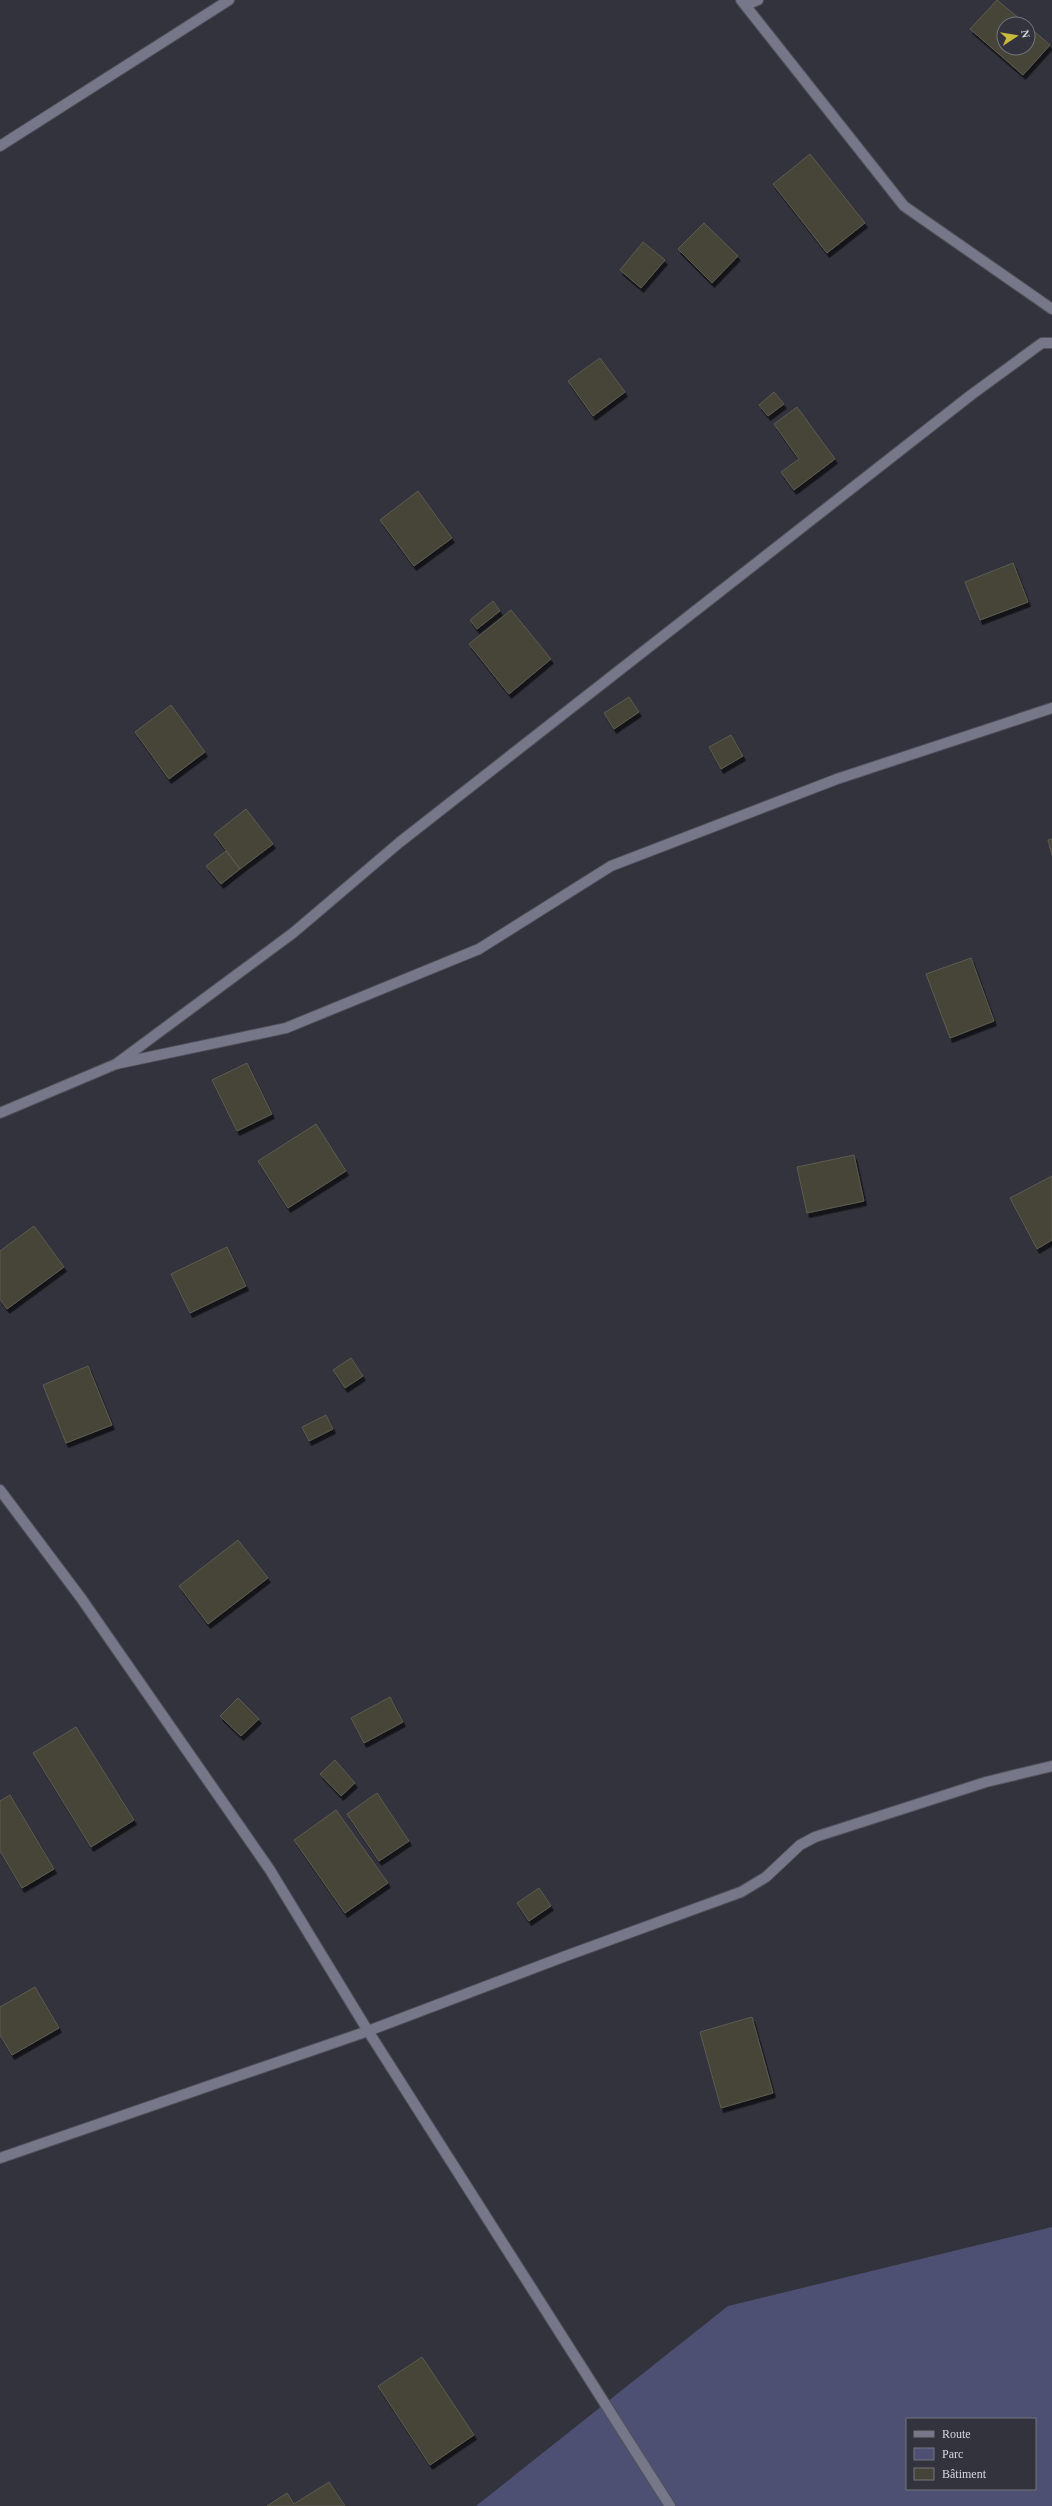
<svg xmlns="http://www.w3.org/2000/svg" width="1052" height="2506" viewBox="0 0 1052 2506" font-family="Georgia,serif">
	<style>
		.green { fill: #4d5072; fill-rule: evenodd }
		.building { fill: #464439; stroke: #5d5c50; filter: url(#shadow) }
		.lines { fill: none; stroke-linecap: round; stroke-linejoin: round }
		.minor-casing { stroke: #50515a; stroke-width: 12 }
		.minor { stroke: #76788a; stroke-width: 10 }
	</style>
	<defs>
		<filter id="shadow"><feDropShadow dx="2.5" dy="4.5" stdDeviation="0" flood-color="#0009"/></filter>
	</defs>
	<rect width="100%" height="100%" fill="#32333d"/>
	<!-- green -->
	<path class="green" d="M 1052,2227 L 1052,2506 L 476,2506 L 728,2306 ZM 907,2419 L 1035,2419 L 1035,2489 L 907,2489 Z"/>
	<!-- building -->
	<path class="building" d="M 997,0 L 1026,24 L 1004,24 L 1004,48 L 1028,48 L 1028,26 L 1050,45 L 1023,75 L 970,29 Z
		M 810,154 L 865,223 L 827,253 L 773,184 Z
		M 704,223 L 738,256 L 712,283 L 678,249 Z
		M 643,242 L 665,260 L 641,288 L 620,270 Z
		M 600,358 L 625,392 L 593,416 L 568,381 Z
		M 774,392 L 784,404 L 768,416 L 759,405 Z
		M 797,407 L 835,459 L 794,490 L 781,472 L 799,459 L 774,424 Z
		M 418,491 L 452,538 L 414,566 L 380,520 Z
		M 1013,563 L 1028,602 L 980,620 L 965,582 Z
		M 493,601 L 500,611 L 477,629 L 470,620 Z
		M 511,610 L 551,659 L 509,694 L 469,644 Z
		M 629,697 L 639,712 L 614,729 L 604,713 Z
		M 171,705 L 205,752 L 169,779 L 135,732 Z
		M 731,735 L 743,756 L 721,769 L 709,747 Z
		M 246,809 L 273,844 L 240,869 L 214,834 Z
		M 1052,839 L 1052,855 L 1048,840 Z
		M 226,851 L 240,869 L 221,884 L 206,866 Z
		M 971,958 L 994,1021 L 950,1038 L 926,974 Z
		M 247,1063 L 272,1114 L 237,1131 L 212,1080 Z
		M 316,1124 L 346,1171 L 288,1208 L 258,1161 Z
		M 854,1155 L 864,1201 L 807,1213 L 797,1167 Z
		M 1052,1176 L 1052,1240 L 1037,1249 L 1010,1198 Z
		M 34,1226 L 64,1267 L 7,1309 L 0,1299 L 0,1251 Z
		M 227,1247 L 246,1286 L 190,1313 L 171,1274 Z
		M 351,1358 L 363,1376 L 345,1388 L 333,1370 Z
		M 88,1366 L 112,1425 L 66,1443 L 43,1385 Z
		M 326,1415 L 333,1429 L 309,1441 L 302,1427 Z
		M 238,1540 L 268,1578 L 208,1624 L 179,1586 Z
		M 390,1697 L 403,1722 L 364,1743 L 351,1718 Z
		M 238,1698 L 259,1719 L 241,1736 L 220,1716 Z
		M 76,1727 L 134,1820 L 91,1847 L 33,1753 Z
		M 335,1760 L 355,1783 L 341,1796 L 320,1774 Z
		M 377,1793 L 409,1841 L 379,1861 L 347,1814 Z
		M 10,1795 L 54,1869 L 22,1888 L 0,1851 L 0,1801 Z
		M 336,1810 L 388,1883 L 345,1913 L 294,1840 Z
		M 539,1888 L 551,1906 L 529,1921 L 517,1903 Z
		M 35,1987 L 59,2028 L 12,2055 L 0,2035 L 0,2007 Z
		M 752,2017 L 773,2093 L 721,2108 L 700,2032 Z
		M 422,2357 L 474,2435 L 430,2465 L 378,2386 Z
		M 329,2482 L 345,2506 L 267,2506 L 287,2493 L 294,2504 Z"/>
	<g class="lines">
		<defs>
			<path id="minor" d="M 741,0 L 904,206 L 1052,309
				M 746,5 L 758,0
				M 0,146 L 229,0
				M 116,1064 L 293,933 L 400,842 L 971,395 L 1042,343 L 1052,343
				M 0,1113 L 116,1064 L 286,1028 L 479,949 L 611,866 L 837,779 L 1052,708
				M 0,1490 L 81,1598 L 270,1870 L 368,2031 L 670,2506
				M 0,2158 L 368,2031 L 563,1957 L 741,1892 L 766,1877 L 800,1845 L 815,1837 L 986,1782 L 1052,1766"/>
		</defs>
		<!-- minor casing -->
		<use href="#minor" class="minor-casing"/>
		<!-- minor -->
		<use href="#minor" class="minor"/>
	</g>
	<!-- legend -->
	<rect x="906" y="2418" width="130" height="72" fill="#32333d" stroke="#74757d"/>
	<rect x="914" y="2431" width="20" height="6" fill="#76788a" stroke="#74757d"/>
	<text x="942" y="2438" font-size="12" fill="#d6d7dd">Route</text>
	<rect x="914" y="2448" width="20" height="12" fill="#4d5072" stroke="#74757d"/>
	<text x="942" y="2458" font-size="12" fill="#d6d7dd">Parc</text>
	<rect x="914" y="2468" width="20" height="12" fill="#464439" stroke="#74757d"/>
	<text x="942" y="2478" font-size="12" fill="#d6d7dd">Bâtiment</text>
	<!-- north arrow -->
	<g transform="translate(1016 36) rotate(78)"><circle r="19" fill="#32333d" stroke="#74757d"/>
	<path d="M0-3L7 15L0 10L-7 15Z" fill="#cbba39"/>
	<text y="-6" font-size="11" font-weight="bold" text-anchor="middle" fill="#d6d7dd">N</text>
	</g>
</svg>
